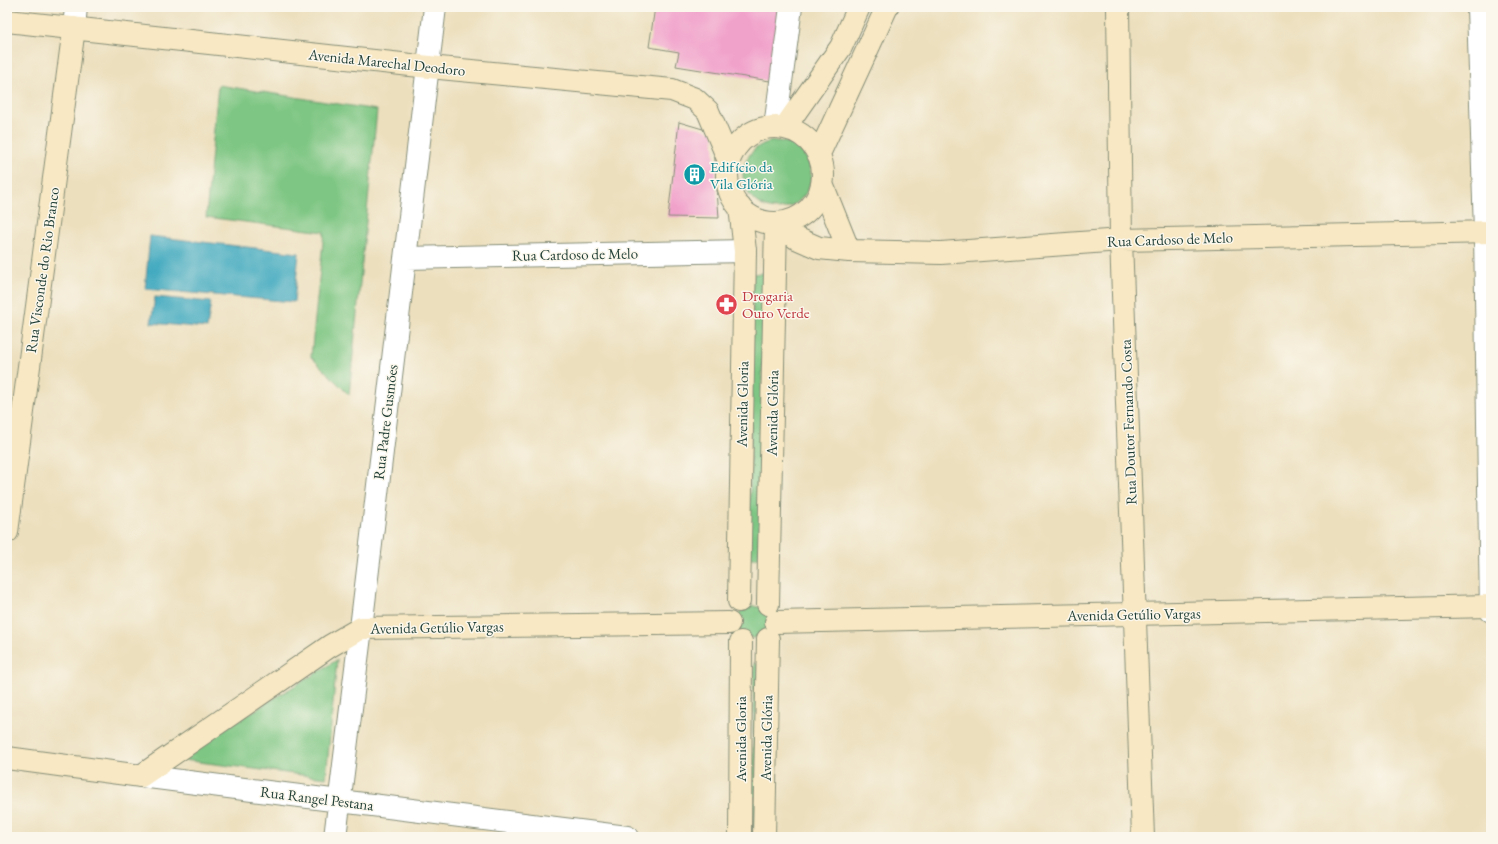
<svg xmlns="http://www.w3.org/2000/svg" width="1498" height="844" viewBox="0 0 1498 844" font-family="'EB Garamond',serif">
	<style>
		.green { fill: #7ec683; stroke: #4e825c }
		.water { fill: #3fa9bf; stroke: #2f737a }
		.building { fill: #f1a2cb }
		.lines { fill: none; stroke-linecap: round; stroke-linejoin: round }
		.street-casing { stroke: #868e78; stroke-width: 24 }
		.secondary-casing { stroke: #868e78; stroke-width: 24 }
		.street { stroke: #fff; stroke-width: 22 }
		.secondary { stroke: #f8e8c3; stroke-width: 22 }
		.labels { text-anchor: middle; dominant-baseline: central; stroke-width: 3; stroke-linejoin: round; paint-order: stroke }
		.street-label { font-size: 15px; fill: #1f3d34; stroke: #fbf7ec }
		.culture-label { font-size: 15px; fill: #0d838f; stroke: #fbf7ec; text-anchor: start }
		.health-label { font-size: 15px; fill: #be3a42; stroke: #fbf7ec; text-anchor: start }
	</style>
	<rect width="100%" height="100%" fill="#fbf7ec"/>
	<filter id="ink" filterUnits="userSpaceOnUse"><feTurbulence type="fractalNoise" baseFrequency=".025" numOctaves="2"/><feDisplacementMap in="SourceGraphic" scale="8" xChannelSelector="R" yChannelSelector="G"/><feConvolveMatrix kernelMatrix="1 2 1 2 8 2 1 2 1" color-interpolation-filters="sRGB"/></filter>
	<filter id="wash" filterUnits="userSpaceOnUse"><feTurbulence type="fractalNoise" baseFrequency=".012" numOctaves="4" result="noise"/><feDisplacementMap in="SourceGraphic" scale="16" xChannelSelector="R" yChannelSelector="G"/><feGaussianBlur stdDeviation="0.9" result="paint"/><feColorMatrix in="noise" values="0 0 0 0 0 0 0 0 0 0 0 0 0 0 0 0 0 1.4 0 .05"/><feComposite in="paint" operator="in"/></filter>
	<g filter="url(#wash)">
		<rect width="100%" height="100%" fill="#ecdfbd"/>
		<!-- green -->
		<path class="green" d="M 218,85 L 377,110 L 349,395 L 311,357 L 324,232 L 206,217 Z
			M743 175a34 34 0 1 1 68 0a34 34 0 1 1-68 0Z
			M 764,273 L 759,558 L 749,558 L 753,274 Z
			M737 622a16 16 0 1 1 32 0a16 16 0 1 1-32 0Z
			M 337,660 L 326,778 L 175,759 Z
			M 754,663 L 759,666 L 756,837 L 752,837 Z"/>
		<!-- water -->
		<path class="water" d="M 150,236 L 299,253 L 294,302 L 145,289 Z
			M 155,297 L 211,302 L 207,328 L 151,323 Z"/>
		<g id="blocks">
			<!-- building -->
			<path class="building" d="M 655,7 L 766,7 L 782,10 L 770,81 L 676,66 L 679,52 L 649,47 Z
				M 679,122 L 713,132 L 719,218 L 668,217 Z"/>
		</g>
	</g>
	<g filter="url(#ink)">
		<use href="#blocks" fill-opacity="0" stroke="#868e78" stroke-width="1"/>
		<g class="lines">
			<defs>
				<path id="street" d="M 1478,7 L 1485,232 L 1491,611
					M 74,28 L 76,7
					M 775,127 L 791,7
					M 405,258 L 745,251
					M 141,776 L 627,837
					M 335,837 L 361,628 L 435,7"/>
				<path id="secondary" d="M 1118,7 L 1121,240 L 1143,837
					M 7,21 L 429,67 L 672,90 L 695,99 L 708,111 L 729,161
					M 785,127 L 841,47 L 859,7
					M727 175a48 48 0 1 1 96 0a48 48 0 1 1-96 0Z
					M 819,154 L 887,7
					M 822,184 L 849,251
					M 779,223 L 796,238 L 819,248 L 849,251 L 941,253 L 1121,240 L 1491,232
					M 7,532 L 74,28
					M 739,601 L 745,251 L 740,207
					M 768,604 L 776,223
					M 776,622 L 1491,606
					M 7,758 L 141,776 L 330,646 L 361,628 L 729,623
					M 740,837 L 741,642
					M 764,837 L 768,639"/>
			</defs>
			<!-- street casing -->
			<use href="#street" class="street-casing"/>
			<!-- secondary casing -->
			<use href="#secondary" class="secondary-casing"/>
			<!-- street -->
			<use href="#street" class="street"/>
			<!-- secondary -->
			<use href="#secondary" class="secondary"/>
		</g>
	</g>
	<!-- icons -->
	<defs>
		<symbol id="building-disc" viewBox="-11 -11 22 22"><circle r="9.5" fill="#0f9aa8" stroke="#fbf7ec"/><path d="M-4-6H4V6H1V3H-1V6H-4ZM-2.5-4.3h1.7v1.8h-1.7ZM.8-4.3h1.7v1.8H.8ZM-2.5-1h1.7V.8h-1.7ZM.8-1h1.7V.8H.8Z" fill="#fff"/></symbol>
		<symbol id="pharmacy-disc" viewBox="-11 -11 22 22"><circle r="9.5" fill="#e0444e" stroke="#fbf7ec"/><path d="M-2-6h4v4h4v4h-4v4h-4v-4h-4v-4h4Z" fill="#fff"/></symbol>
	</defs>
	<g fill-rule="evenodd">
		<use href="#building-disc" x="682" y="162" width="25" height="25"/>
		<use href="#pharmacy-disc" x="714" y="292" width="25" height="25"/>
	</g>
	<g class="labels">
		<!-- street labels -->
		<g class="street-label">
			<text transform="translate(387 62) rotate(6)">Avenida Marechal Deodoro</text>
			<text transform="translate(1170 239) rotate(-2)">Rua Cardoso de Melo</text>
			<text transform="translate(575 254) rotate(-1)">Rua Cardoso de Melo</text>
			<text transform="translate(42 270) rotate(-82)">Rua Visconde do Rio Branco</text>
			<text transform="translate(742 404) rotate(-89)">Avenida Gloria</text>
			<text transform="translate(772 413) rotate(-89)">Avenida Glória</text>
			<text transform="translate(385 422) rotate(-83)">Rua Padre Gusmões</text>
			<text transform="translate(1128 422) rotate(-92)">Rua Doutor Fernando Costa</text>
			<text transform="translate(1134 614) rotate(-1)">Avenida Getúlio Vargas</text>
			<text transform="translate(437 627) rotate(-1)">Avenida Getúlio Vargas</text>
			<text transform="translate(766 738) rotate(-89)">Avenida Glória</text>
			<text transform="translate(740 739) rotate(-90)">Avenida Gloria</text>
			<text transform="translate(317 798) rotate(7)">Rua Rangel Pestana</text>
		</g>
		<!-- culture labels -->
		<g class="culture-label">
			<text x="710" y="166">Edifício da<tspan x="710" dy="17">Vila Glória</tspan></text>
		</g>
		<!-- health labels -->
		<g class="health-label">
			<text x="742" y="295">Drogaria<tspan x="742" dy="17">Ouro Verde</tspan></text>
		</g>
	</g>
	<!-- margin -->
	<rect width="1498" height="844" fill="none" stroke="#fbf7ec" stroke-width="24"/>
</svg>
